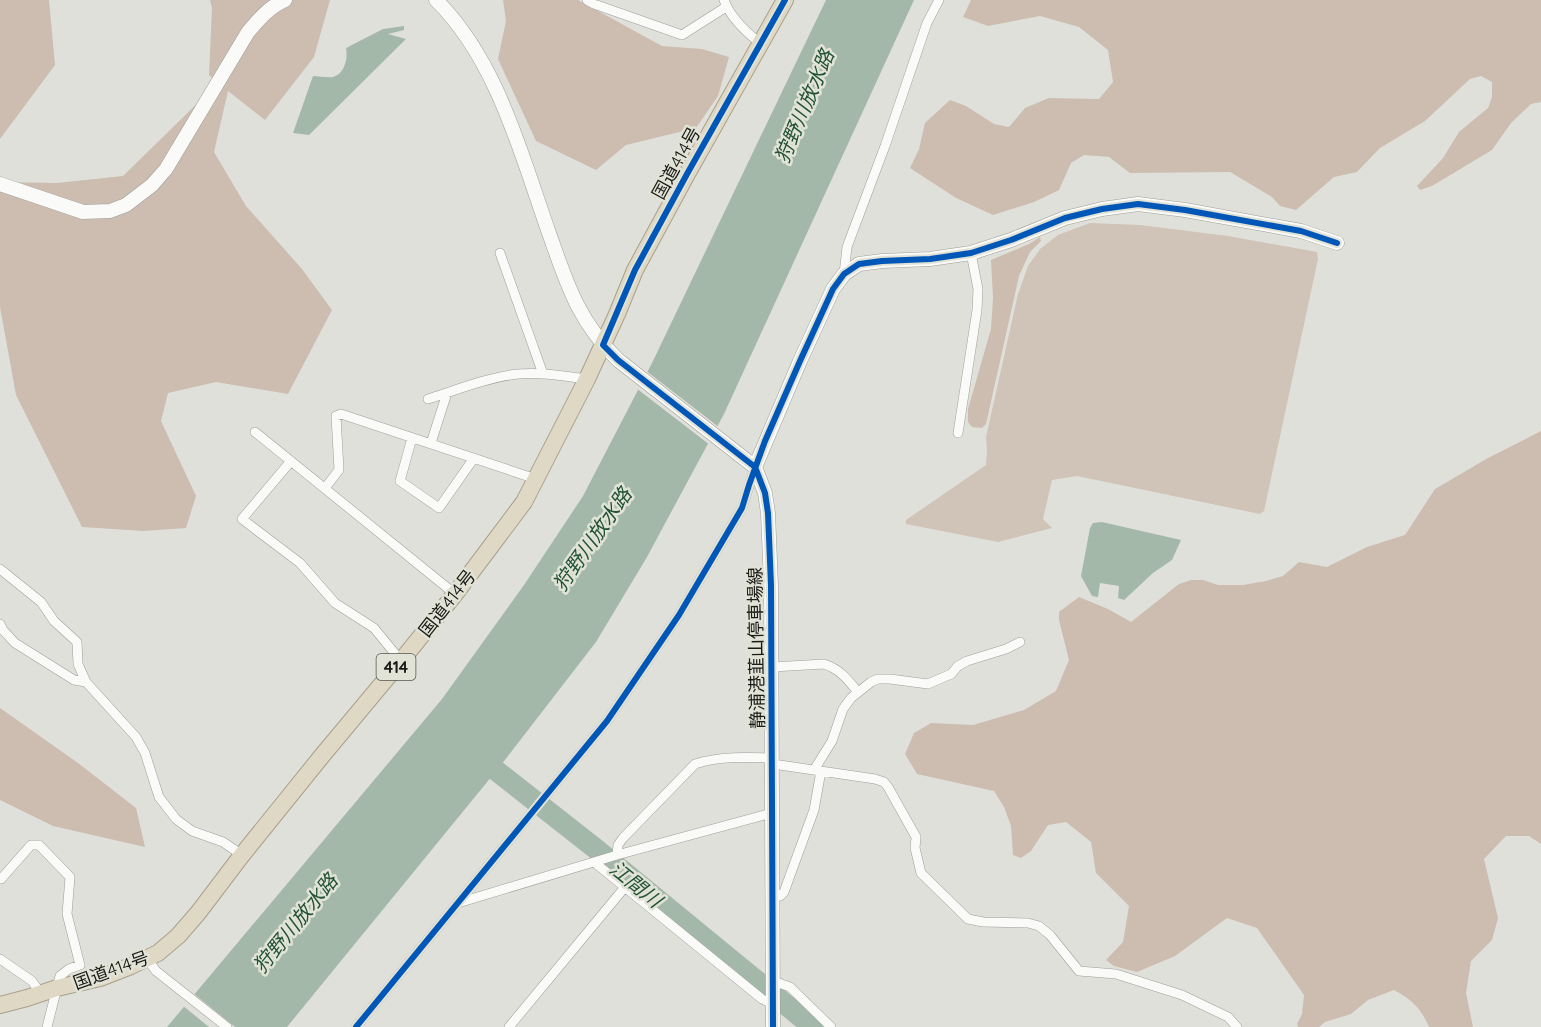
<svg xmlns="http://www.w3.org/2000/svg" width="1541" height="1027" viewBox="0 0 1541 1027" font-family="Quicksand,'Noto Sans JP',sans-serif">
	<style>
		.green { fill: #d0c3b7 }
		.forest { fill: #ccbdb0 }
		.water { fill: #a4b8a9 }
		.pier { fill: #e0e0da }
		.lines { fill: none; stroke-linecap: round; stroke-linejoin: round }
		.river { stroke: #a4b8a9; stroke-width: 21 }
		.street-casing { stroke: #9e9e9a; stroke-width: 10 }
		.secondary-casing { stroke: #9e9e9a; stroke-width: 15 }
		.highway-casing { stroke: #a8a08b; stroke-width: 18 }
		.street { stroke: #fafaf9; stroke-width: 9 }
		.secondary { stroke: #fafaf9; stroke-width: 14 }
		.highway { stroke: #dfd8c5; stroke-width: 16 }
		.cycleway-casing { stroke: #e2e3d7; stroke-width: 10 }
		.cycleway { stroke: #0057b8; stroke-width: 6 }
		.labels { text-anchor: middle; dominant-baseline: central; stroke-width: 5; stroke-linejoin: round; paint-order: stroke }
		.shield { fill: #e2e3d7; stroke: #565650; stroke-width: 1.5 }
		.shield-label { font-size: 16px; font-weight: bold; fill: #1a1a16 }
		.street-label { font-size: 18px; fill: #1a1a16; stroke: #e2e3d7 }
		.water-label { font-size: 20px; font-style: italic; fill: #225337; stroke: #e2e3d7 }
	</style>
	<rect width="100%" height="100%" fill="#e0e0da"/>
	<!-- green -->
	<path class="green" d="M 1090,223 L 1140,225 L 1228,236 L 1317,252 L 1318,259 L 1264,511 L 1260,514 L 1077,476 L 1052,480 L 1043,519 L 1052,528 L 998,542 L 906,524 L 906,520 L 986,465 L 987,451 L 986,437 L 1018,294 L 1028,266 L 1040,249 L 1058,235 Z"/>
	<!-- forest -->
	<path class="forest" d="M 0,0 L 49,0 L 55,65 L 0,139 Z
		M 210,0 L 330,0 L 314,57 L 265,120 L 228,91 L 214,152 L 246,206 L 302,269 L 332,310 L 288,394 L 216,382 L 168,393 L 161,421 L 196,496 L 186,528 L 144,531 L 82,527 L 16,395 L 0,307 L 0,182 L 57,183 L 123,176 L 218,83 L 209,75 L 212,8 Z
		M 503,0 L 578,0 L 662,46 L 702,49 L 729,57 L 718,96 L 696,128 L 626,145 L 596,170 L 536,141 L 498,59 L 506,21 Z
		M 971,0 L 1541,0 L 1541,102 L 1531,104 L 1511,123 L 1492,150 L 1432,186 L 1420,190 L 1417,186 L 1443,158 L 1459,132 L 1488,108 L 1492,97 L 1492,82 L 1481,76 L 1470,79 L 1425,121 L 1380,148 L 1357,172 L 1334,177 L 1296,210 L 1280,206 L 1272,197 L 1230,172 L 1130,173 L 1109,157 L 1084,155 L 1071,163 L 1059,190 L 1034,202 L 993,215 L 956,198 L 910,168 L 919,149 L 925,123 L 950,100 L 966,106 L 994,124 L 1009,127 L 1025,108 L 1049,98 L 1099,99 L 1113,82 L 1108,50 L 1079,27 L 1040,16 L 988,26 L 963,17 Z
		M 1040,237 L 1041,241 L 1030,252 L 1019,276 L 986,424 L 982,428 L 972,427 L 968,422 L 968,409 L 991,329 L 993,298 L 991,260 L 1029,244 Z
		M 1541,431 L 1541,844 L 1529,836 L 1506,836 L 1484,859 L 1498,918 L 1492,940 L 1471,961 L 1466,993 L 1473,1027 L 1429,1027 C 1421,1008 1412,1000 1394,990 L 1368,1000 L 1351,1014 L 1325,1022 L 1319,1027 L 1298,1027 L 1297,1024 L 1302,1014 L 1304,995 L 1257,928 L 1227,918 L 1175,956 L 1137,972 L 1114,966 L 1106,960 L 1123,942 L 1129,906 L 1096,873 L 1091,842 L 1066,822 L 1048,825 L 1031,851 L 1021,858 L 1013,855 L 1011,826 L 1004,807 L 994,791 L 917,774 L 905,754 L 914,733 L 931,723 L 973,725 L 1024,710 L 1056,691 L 1069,660 L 1059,620 L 1059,612 L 1079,597 L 1108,609 L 1131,622 L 1179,584 L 1191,580 L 1203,580 L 1218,585 L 1243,585 L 1266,581 L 1283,576 L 1299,562 L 1327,567 L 1367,547 L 1405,535 L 1435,489 L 1488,458 Z
		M 0,708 L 78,763 L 136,808 L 145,847 L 53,826 L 0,800 Z"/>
	<!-- water -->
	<path class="water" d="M 826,0 L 914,0 L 724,414 L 647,557 L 596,642 L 501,765 L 287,1027 L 167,1027 L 442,699 L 524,585 L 583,496 L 652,363 Z
		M 404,26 L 404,30 L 388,34 L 406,39 L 309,135 L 293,133 L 313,76 C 319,76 328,78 333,77 C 345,74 348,58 346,48 L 383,29 Z
		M 1102,522 L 1181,540 L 1172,560 L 1153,573 L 1124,600 L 1118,598 L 1119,586 L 1100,583 L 1098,597 L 1092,596 L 1081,576 L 1090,528 L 1093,523 Z"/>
	<!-- pier -->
	<path class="pier" d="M 645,370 L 720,428 L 710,445 L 636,388 Z
		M 193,993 L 235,1027 L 209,1027 L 182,1005 Z"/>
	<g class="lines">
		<!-- river -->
		<path class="river" d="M 475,754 L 596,849 L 813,1027"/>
		<defs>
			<path id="street" d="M 587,0 L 594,4 L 682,35 L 726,7
				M 724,0 C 730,17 746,32 760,43
				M 500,253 L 543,374
				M 844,274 L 847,247 L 885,146 L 927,23 L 939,0
				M 428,399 C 456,390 489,377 518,374 C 541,372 564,376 587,379
				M 255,432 L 455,594
				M 958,433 L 977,310 L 978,289 L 971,253
				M 412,438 L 400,481 L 439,508 L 474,458
				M 431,443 L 447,393
				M 291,461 L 242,519 L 300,563 L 335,603 L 374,628 L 401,661
				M 325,488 L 339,470 L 336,416 L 341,414 L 536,479
				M 0,569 L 41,602 L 54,621 L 77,642 L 78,664 L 86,682 L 136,737 L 145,753 L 159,797 L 176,819 L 192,831 L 223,842 L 242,855
				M 0,624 L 3,630 L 15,643 L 74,680 L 86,682
				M 772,667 L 824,664 C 840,669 848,680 858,692
				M 773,764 L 875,779 L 884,782 L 888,787 L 916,837 L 915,848 L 921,873 L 968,919 L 983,922 L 1028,923 L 1039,926 L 1050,935 L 1079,971 L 1116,974 L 1182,995 L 1228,1017 L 1237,1027
				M 814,770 L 832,741 L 843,709 L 851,698 L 871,682 L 878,679 L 890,679 L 928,684 L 951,674 L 958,666 L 967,661 L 1006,649 L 1020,642
				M 617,855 L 618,845 L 623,838 L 695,764 C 720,756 747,757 773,758
				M 594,862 L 762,999 L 773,1004
				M 1,879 L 31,845 L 39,845 L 70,877 L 67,914 L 80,965 L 69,969 L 60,976 L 47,1027
				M 773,897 L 780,896 L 784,892 L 814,810 L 821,771
				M 458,903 L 617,855 L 772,813
				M 0,959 L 32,981 L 41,994
				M 147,959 L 156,971 L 227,1027
				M 773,981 L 790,987 L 831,1027
				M 356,1027 L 607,721 L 679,615 L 742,508 L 755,467
				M 509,1027 L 625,887"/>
			<path id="secondary" d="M 436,0 C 497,60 521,154 549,233 C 567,284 578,321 618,360 L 755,467 L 765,493 L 768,513 L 771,585 L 773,1027
				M 0,184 L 83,212 L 110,211 L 126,205 L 152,185 L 166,169 L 248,32 C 259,19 269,7 285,0
				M 755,467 L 800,361 L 833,289 L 844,274 L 859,264 L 882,261 L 930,259 L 971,253 L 1011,240 L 1065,218 L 1102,209 L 1138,204 L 1185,210 L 1301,231 L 1337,243"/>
			<path id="highway" d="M 0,1005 L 27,998 L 57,988 L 100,978 L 131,966 L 158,953 L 178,936 L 198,913 L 242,855 L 321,757 L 401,661 L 455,594 L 524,502 L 587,379 L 617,314 L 635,270 L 687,174 L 785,0"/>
		</defs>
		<!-- street casing -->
		<use href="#street" class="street-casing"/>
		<!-- secondary casing -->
		<use href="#secondary" class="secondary-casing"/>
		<!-- highway casing -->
		<use href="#highway" class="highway-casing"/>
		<!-- street -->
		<use href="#street" class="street"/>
		<!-- secondary -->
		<use href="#secondary" class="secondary"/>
		<!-- highway -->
		<use href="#highway" class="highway"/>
		<defs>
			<path id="cycleway" d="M 356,1027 L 607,721 L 679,615 L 742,508 L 749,485 L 765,441 L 800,361 L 833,289 L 844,274 L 859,264 L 882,261 L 930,259 L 971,253 L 1011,240 L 1065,218 L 1102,209 L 1138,204 L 1185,210 L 1301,231 L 1337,243
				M 773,1027 L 771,585 L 768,513 L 765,493 L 755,467 L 618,360 L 603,345 L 635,270 L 687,174 L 785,0"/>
		</defs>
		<!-- cycleway casing -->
		<use href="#cycleway" class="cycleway-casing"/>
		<!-- cycleway -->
		<use href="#cycleway" class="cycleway"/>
	</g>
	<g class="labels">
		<!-- shield labels -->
		<rect class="shield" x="376.5" y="654" width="39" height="26" rx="4.5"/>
		<g class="shield-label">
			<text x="396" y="667">414</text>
		</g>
		<!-- street labels -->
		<g class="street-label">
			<text transform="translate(676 163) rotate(-61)">国道414号</text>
			<text transform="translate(447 603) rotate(-52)">国道414号</text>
			<text transform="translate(756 648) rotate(-91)">静浦港韮山停車場線</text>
			<text transform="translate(111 970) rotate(-20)">国道414号</text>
		</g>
		<!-- water labels -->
		<g class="water-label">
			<text transform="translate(804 106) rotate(-67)">狩野川放水路</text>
			<text transform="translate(592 539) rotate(-55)">狩野川放水路</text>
			<text transform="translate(636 884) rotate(39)">江間川</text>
			<text transform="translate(295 923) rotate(-51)">狩野川放水路</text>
		</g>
	</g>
</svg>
